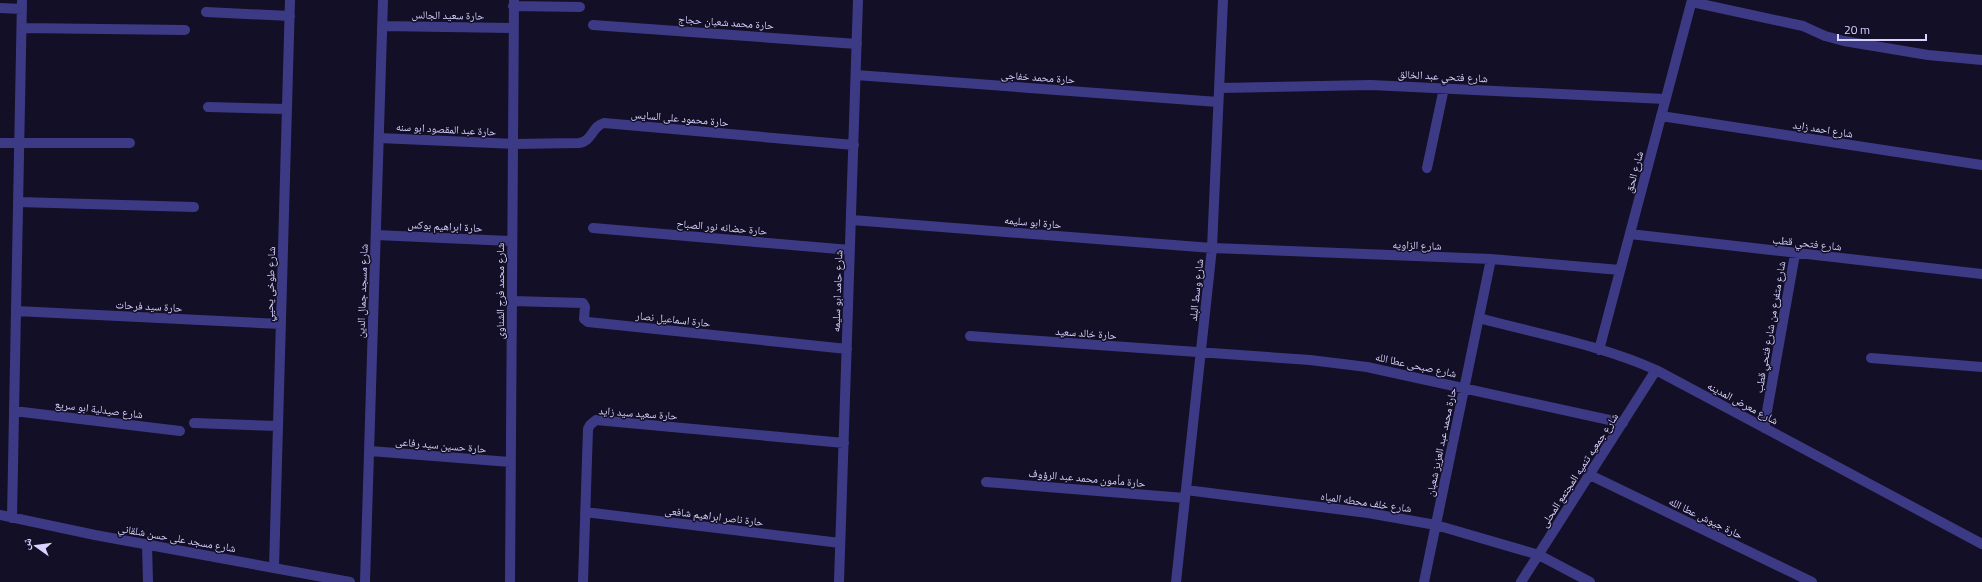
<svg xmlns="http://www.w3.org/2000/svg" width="1982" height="582" viewBox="0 0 1982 582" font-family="'Titillium Web','Noto Naskh Arabic',sans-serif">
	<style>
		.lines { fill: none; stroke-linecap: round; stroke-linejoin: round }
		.minor { stroke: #3d3a85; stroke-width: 10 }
		.labels { text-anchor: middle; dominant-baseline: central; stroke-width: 3; stroke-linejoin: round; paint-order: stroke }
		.street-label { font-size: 11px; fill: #d9d4ff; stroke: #130f26 }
	</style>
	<rect width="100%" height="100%" fill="#130f26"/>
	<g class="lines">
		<!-- minor -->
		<path class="minor" d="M 1692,2 L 1803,26 L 1825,36 L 1844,41 L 1928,55 L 1982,60
			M 513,6 L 580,7
			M 0,8 L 22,9
			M 206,12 L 290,16
			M 593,25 L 857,44
			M 382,26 L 513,28
			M 22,28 L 185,30
			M 856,75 L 1218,102
			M 1219,88 L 1371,85 L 1665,99
			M 208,107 L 287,109
			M 1661,116 L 1982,165
			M 379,138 L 513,144 L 579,143 C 592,142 592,126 604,123 L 854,145
			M 0,143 L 130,143
			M 1427,168 L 1444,88
			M 18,202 L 194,207
			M 852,220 L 1212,248 L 1491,259 L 1620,270
			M 593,228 L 850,250
			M 1630,234 L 1982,274
			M 376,235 L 512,241
			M 512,301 L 583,303 L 585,307 L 584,319 L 588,322 L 847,349
			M 16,311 L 281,324
			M 1479,318 C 1538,334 1600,345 1656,370 L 1982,544
			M 970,336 L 1310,360 L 1367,367 L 1623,423
			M 1599,350 L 1692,0
			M 1871,358 L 1982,367
			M 14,411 L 180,431
			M 194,423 L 278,426
			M 1764,428 L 1795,254
			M 370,451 L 511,462
			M 1590,475 L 1812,582
			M 986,482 L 1185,498
			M 1186,490 L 1368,513 L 1436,525 L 1539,555 L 1590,582
			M 585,512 L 840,543
			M 0,515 L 95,535 L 350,582
			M 12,518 L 22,0
			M 147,545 L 148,582
			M 274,568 L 290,0
			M 365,582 L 383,0
			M 510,582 L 514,0
			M 583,582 L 588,429 L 590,425 L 596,420 L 844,443
			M 839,582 L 858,0
			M 1176,582 L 1212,248 L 1223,0
			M 1424,582 L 1491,259
			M 1521,582 L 1656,370"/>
	</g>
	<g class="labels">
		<!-- street labels -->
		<g class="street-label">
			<text transform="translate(448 15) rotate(1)">حارة سعيد الجالس</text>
			<text transform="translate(726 22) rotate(4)">حارة محمد شعبان حجاج</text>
			<text transform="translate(1443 76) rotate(3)">شارع فتحي عبد الخالق</text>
			<text transform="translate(1038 77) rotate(4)">حارة محمد خفاجى</text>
			<text transform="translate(680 118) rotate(5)">حارة محمود على السايس</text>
			<text transform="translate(446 129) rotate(3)">حارة عبد المقصود ابو سنه</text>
			<text transform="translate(1823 129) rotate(9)">شارع احمد زايد</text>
			<text transform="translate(1634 172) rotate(-75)">شارع الحق</text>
			<text transform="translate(1033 222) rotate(5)">حارة ابو سليمه</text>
			<text transform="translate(445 226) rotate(3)">حارة ابراهيم بوكس</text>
			<text transform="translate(722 227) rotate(5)">حارة حضانه نور الصباح</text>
			<text transform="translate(1807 243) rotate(6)">شارع فتحي قطب</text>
			<text transform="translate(1417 245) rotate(2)">شارع الزاويه</text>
			<text transform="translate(270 284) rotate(-88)">شارع طوخى يحيي</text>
			<text transform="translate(1196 290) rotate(-84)">شارع وسط البلد</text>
			<text transform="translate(362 291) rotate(-88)">شارع مسجد جمال الدين</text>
			<text transform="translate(500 291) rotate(-90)">شارع محمد فرج الشناوى</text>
			<text transform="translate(837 291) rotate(-88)">شارع حامد ابو سليمه</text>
			<text transform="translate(149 306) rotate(3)">حارة سيد فرحات</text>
			<text transform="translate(673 319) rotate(6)">حارة اسماعيل نصار</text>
			<text transform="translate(1770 327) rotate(-80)">شارع متفرع من شارع فتحي قطب</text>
			<text transform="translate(1086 333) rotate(4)">حارة خالد سعيد</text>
			<text transform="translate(1416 365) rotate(12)">شارع صبحى عطا الله</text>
			<text transform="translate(1743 403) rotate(28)">شارع معرض المدينه</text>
			<text transform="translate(99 409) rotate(7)">شارع صيدلية ابو سريع</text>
			<text transform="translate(638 413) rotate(4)">حارة سعيد سيد زايد</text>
			<text transform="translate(1441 442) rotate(-78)">حارة محمد عبد العزيز شعبان</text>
			<text transform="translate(441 445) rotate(5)">حارة حسين سيد رفاعى</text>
			<text transform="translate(1579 470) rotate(-57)">شارع جمعيه تنميه المجتمع المحلى</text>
			<text transform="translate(1087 478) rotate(5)">حارة مأمون محمد عبد الرؤوف</text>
			<text transform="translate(1366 502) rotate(8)">شارع خلف محطه المياه</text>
			<text transform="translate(714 516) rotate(7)">حارة ناصر ابراهيم شافعى</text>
			<text transform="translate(1706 518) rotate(26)">حارة جيوش عطا الله</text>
			<text transform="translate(177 538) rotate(10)">شارع مسجد على حسن شلقاني</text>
		</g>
	</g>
	<!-- north arrow -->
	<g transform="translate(36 546) rotate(284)" stroke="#130f26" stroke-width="3" paint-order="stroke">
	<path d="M0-3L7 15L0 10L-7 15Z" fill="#d9d4ff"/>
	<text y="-6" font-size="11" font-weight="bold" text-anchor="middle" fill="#d9d4ff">ش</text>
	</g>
	<!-- scale -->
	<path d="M1838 34v6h88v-6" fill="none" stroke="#d9d4ff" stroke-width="2"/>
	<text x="1844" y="34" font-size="12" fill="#d9d4ff" stroke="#130f26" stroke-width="3" paint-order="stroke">20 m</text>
</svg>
